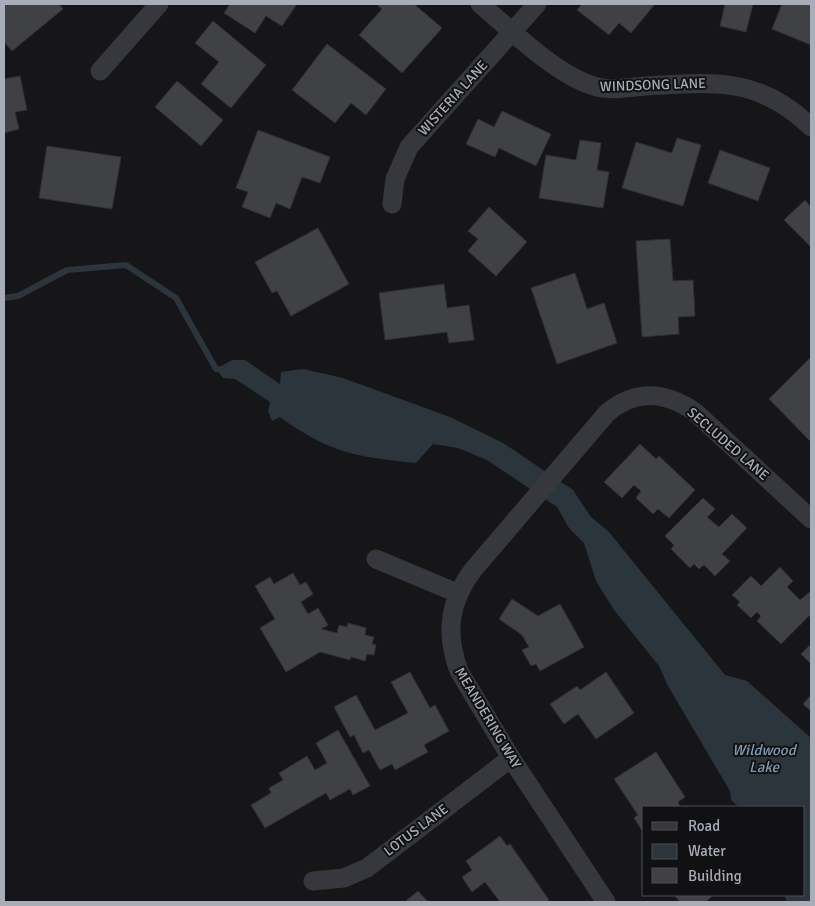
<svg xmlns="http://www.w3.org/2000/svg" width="815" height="906" viewBox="0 0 815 906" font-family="Signika,sans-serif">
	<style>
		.water { fill: #2c353c }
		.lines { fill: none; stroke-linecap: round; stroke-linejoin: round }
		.stream { stroke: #2c353c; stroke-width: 6 }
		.building { fill: #404145; stroke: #303034 }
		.minor { stroke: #37383d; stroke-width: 19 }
		.labels { text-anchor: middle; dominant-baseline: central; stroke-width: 4; stroke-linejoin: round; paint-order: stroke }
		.street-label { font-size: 14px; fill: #a8adb8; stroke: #111113 }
		.water-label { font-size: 15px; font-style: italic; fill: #7f9bb3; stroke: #111113 }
	</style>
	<rect width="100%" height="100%" fill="#161618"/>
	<!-- water -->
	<path class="water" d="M 232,360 L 245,360 L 280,384 L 281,372 L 303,369 L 343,378 L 450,417 L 503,443 L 573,490 L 591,517 L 609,532 L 725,675 L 747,681 L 811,738 L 811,902 L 787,902 L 784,895 L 804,895 L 804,807 L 739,807 L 731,800 L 730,791 L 668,686 L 659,666 L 614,610 L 596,581 L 584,543 L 569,528 L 557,507 L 487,460 L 458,448 L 433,444 L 416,463 C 357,457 329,453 280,417 L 272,421 L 268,411 L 270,402 L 235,379 L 223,378 L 216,369 Z"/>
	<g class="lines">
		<!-- stream -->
		<path class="stream" d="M 4,298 L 18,296 L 67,270 L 126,265 L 176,298 L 216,369 L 224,370"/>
	</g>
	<!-- building -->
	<path class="building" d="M 4,4 L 59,4 L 63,9 L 12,51 L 4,42 Z
		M 230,4 L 297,4 L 282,26 L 266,16 L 255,33 L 224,13 Z
		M 376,4 L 414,4 L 442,28 L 402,73 L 359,35 L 382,9 Z
		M 582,4 L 655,4 L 631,33 L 619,23 L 609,35 L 577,10 Z
		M 725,4 L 753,4 L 746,32 L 720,26 Z
		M 782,4 L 811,4 L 811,45 L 772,29 Z
		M 213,21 L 266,65 L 231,108 L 201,84 L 219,62 L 195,43 Z
		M 327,44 L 386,89 L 366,115 L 351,103 L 335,123 L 292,90 Z
		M 20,76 L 27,110 L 15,112 L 19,129 L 4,133 L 4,79 Z
		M 177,81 L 223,120 L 201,146 L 155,107 Z
		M 502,111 L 551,134 L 536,166 L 499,148 L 495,157 L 466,144 L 478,119 L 494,127 Z
		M 258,130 L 330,157 L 320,183 L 302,177 L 290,209 L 276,203 L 270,218 L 242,207 L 248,192 L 236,188 Z
		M 677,138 L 701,145 L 683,206 L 622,188 L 636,142 L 672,153 Z
		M 580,140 L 601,143 L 597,170 L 609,172 L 603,208 L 539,198 L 546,155 L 576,160 Z
		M 47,146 L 121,157 L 112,209 L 39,198 Z
		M 720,150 L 770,168 L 758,201 L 708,183 Z
		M 805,200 L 811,207 L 811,247 L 784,220 Z
		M 489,207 L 527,242 L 496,276 L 468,251 L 478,239 L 468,231 Z
		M 318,228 L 349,284 L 291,316 L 277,291 L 272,293 L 255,262 Z
		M 670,239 L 673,281 L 693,280 L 695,316 L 678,317 L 679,334 L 642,337 L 636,241 Z
		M 575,273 L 587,309 L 604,303 L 617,343 L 557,364 L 531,288 Z
		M 444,284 L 447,308 L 469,305 L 474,340 L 449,343 L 447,332 L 385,340 L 379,293 Z
		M 811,357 L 811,440 L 810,441 L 769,399 Z
		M 640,444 L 656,459 L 659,456 L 695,490 L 669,518 L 658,509 L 653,514 L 636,498 L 641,491 L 634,485 L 622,498 L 604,482 Z
		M 703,498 L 715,509 L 707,517 L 719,527 L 732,514 L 747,528 L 722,554 L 730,561 L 715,576 L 704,565 L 699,569 L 694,564 L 690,568 L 671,549 L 674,545 L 665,536 Z
		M 780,567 L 793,581 L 787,587 L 800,600 L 811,591 L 811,614 L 781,644 L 757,621 L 761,616 L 757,612 L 751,618 L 737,605 L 740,602 L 732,595 L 751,576 L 761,586 Z
		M 293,573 L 300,585 L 306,582 L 313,594 L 301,602 L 308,614 L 318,608 L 328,625 L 321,629 L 337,633 L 339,625 L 347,627 L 348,623 L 366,628 L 365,635 L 374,637 L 372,644 L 376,645 L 374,655 L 367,654 L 365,661 L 351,657 L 350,660 L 320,652 L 286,672 L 260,628 L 275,619 L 255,586 L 270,577 L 274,584 Z
		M 512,599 L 538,616 L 560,604 L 584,647 L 540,671 L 536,664 L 531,666 L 522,650 L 529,647 L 522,635 L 499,619 Z
		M 811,644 L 811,664 L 801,654 Z
		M 410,672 L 430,708 L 435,705 L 449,731 L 424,745 L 428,752 L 395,770 L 392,764 L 380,770 L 369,750 L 363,753 L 354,735 L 350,737 L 334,707 L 356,695 L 375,730 L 408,713 L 391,682 Z
		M 606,672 L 634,713 L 596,739 L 578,714 L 564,724 L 550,704 L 577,686 L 580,690 Z
		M 811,695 L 811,711 L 803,704 Z
		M 338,730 L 370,786 L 353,795 L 350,789 L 330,800 L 326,793 L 265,828 L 251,805 L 271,793 L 269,788 L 283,780 L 279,773 L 307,756 L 315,770 L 327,763 L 316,743 Z
		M 656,752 L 685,797 L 678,802 L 680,807 L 644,807 L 643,832 L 634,818 L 638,815 L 614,779 Z
		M 500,836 L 507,846 L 510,844 L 549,900 L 546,902 L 500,902 L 485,882 L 472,892 L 462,877 L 472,870 L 466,861 Z
		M 418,891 L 428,902 L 408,902 L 406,901 Z
		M 674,895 L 713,895 L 706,902 L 680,902 Z"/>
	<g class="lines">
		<!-- minor -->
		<path class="minor" d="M 480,4 C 511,30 558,77 597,87 C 612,91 630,87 646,86 C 714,82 758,76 811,127
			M 100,71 L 159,4
			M 392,204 L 395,179 L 409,147 L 537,4
			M 376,559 L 457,593
			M 313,881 L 344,878 L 367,868 L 511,758
			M 606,902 L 511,758 L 459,671 C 445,633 449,602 473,570 L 607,413 C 636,389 664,391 695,412 L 811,519"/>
	</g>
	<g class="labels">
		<!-- street labels -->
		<g class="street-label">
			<text transform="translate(653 85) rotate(-2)">WINDSONG LANE</text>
			<text transform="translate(453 98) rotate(-48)">WISTERIA LANE</text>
			<text transform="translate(728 444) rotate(41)">SECLUDED LANE</text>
			<text transform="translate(488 718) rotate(59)">MEANDERING WAY</text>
			<text transform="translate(416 830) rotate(-37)">LOTUS LANE</text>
		</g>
		<!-- water labels -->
		<g class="water-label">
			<text x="764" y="750">Wildwood<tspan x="764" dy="17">Lake</tspan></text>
		</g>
	</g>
	<!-- border -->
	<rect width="815" height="906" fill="none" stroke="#a8adb8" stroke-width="10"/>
	<!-- legend -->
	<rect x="642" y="806" width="162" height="90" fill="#111113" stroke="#4d4f55"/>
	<rect x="652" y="822" width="25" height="8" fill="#37383d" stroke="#4d4f55"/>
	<text x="688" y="831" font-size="15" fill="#a8adb8">Road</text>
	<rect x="652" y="844" width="25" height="15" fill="#2c353c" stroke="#4d4f55"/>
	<text x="688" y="856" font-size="15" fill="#a8adb8">Water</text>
	<rect x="652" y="868" width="25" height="15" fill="#404145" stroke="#4d4f55"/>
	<text x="688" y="881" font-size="15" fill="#a8adb8">Building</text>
</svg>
